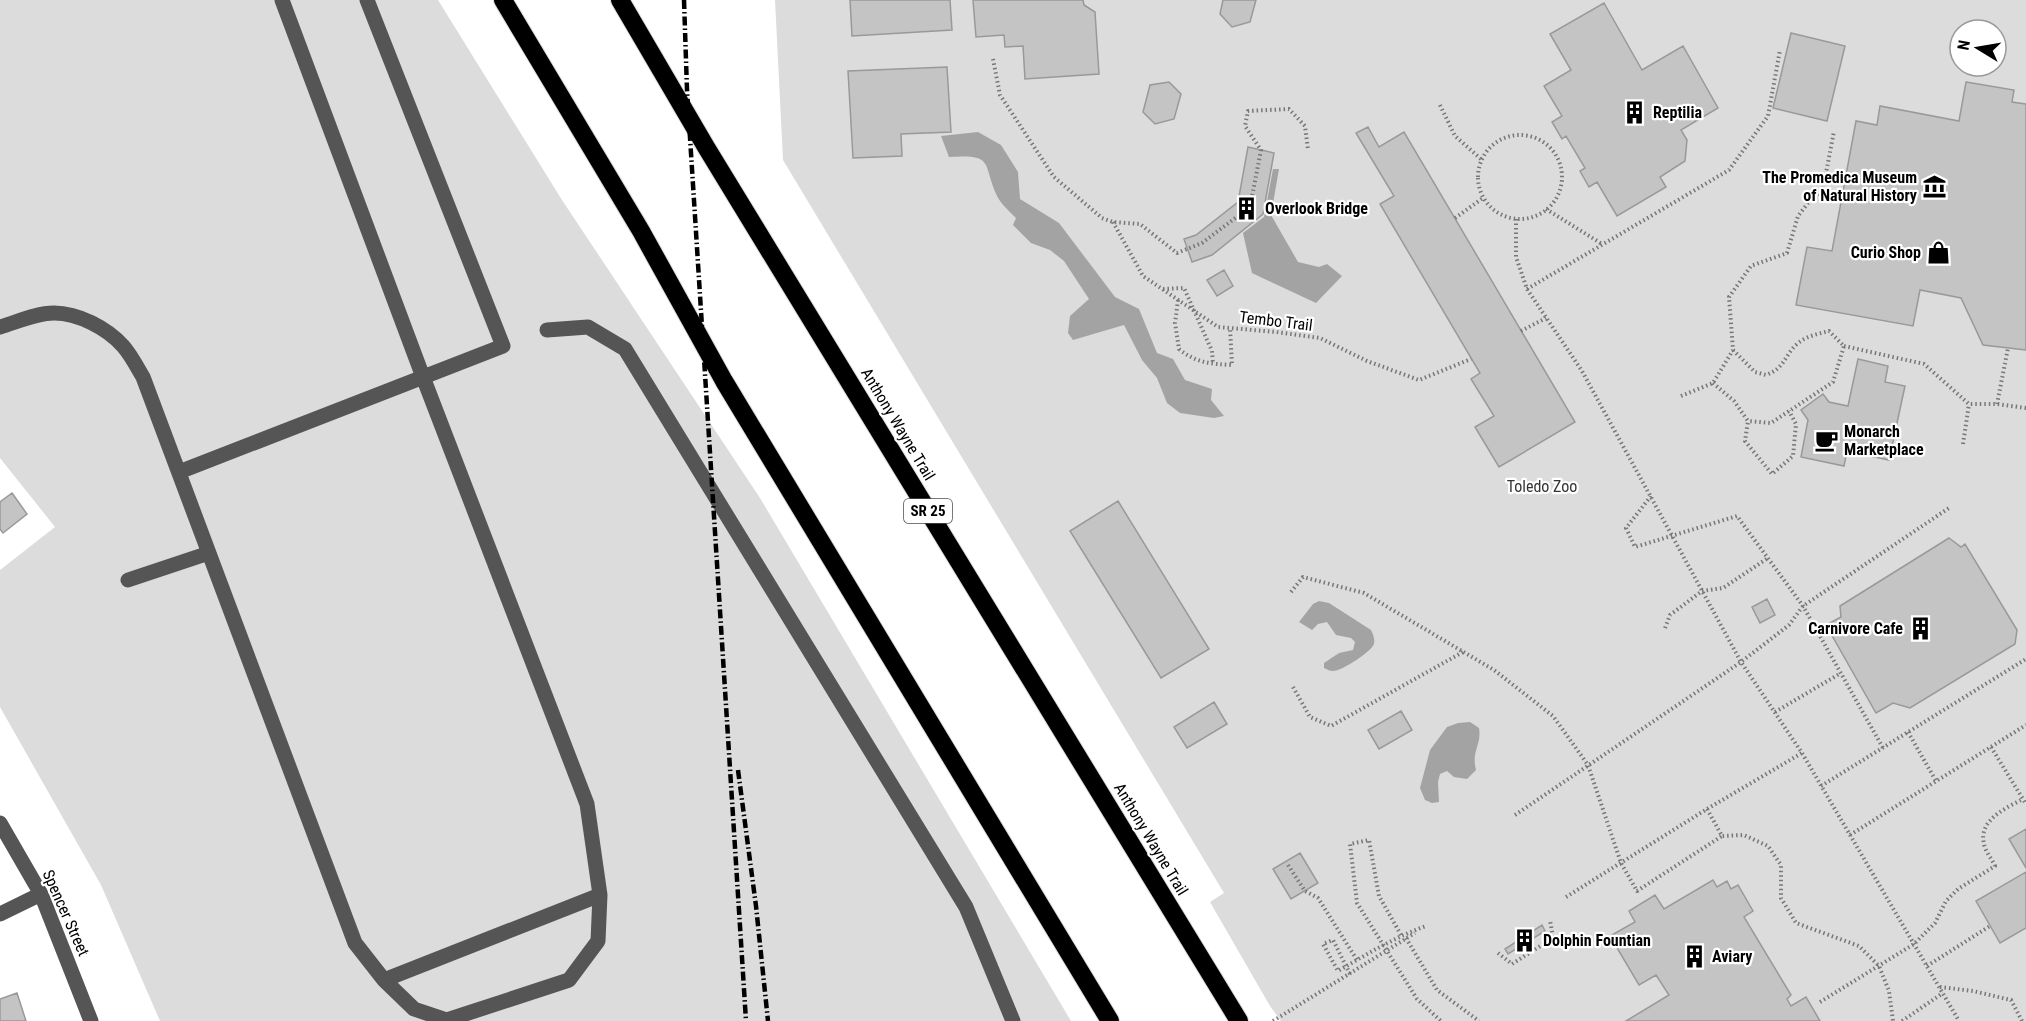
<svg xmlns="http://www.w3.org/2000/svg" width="2026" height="1021" viewBox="0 0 2026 1021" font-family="'Roboto Condensed',sans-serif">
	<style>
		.green { fill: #dcdcdc; fill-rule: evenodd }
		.water { fill: #a3a3a3 }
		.building { fill: #c4c4c4; stroke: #999; stroke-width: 1.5 }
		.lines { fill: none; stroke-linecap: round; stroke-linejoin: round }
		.highway-casing { stroke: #dbdbdb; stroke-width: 20 }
		.path { stroke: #777; stroke-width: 4; stroke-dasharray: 1.5 3; stroke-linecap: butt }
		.minor { stroke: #555; stroke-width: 15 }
		.highway { stroke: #000; stroke-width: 18 }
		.rail { stroke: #000; stroke-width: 4.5; stroke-dasharray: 9 3 1.5 3; stroke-linecap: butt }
		.path-bridge { stroke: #777; stroke-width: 4; stroke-dasharray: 1.5 3; stroke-linecap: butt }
		.labels { text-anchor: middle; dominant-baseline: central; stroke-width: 4.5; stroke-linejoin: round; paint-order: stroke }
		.shield { fill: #fff; stroke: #4c4c4c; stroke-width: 1.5 }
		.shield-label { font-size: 15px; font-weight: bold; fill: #000 }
		.poi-label { font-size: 16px; font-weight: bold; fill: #000; stroke: #fff; text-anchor: start }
		.street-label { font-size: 16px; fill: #000; stroke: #fff }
		.park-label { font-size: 16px; fill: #333; stroke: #fff }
	</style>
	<rect width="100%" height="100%" fill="#fff"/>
	<!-- green -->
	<path class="green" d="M 0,0 L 438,0 L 562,200 L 760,498 L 1071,1021 L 160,1021 L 101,885 L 0,707 L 0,570 L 55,527 L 0,458 Z
		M 775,0 L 2026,0 L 2026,1021 L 1281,1021 L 1270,1006 L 1210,902 L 1224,893 L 783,160 ZM 1960,30 L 1996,30 L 1996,66 L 1960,66 Z"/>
	<!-- water -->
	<path class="water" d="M 978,132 L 1001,145 L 1018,172 L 1020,199 L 1059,223 L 1115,297 L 1139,309 L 1157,353 L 1173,359 L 1185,380 L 1212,389 L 1211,400 L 1224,416 L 1214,418 L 1180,413 L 1167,403 L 1157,378 L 1142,360 L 1124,325 L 1073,340 L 1068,333 L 1070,316 L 1089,299 L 1064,261 L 1050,250 L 1031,243 L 1013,225 L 1016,218 C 1010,212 1001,204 997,196 C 982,163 995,154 949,157 L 941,136 Z
		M 1273,169 L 1279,169 L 1271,215 L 1298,262 L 1319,267 L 1327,264 L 1342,276 L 1316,303 L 1252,273 L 1243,233 L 1264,217 Z
		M 1319,601 L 1329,603 L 1371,630 C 1373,634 1375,639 1374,644 C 1371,652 1342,671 1333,671 C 1330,671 1328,670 1324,668 L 1324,663 L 1339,653 L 1353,650 L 1355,642 L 1351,638 L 1336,635 L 1327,622 L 1318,624 L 1312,630 L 1299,622 L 1313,604 Z
		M 1470,722 L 1479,728 C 1482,745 1471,751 1476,770 L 1467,779 L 1454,777 L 1447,771 L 1440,774 L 1438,782 L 1439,802 L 1432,803 L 1425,800 L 1420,788 L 1430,750 L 1447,727 L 1458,723 Z"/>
	<!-- building -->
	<path class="building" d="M 850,0 L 950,0 L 952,30 L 852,36 Z
		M 973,0 L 1083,0 L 1084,5 L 1095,12 L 1099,74 L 1025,79 L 1023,46 L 1005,47 L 1004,35 L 976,37 Z
		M 1223,0 L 1256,0 L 1250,22 L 1232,27 L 1220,14 Z
		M 1604,3 L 1642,70 L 1683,46 L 1718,108 L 1681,130 L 1687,140 L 1685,161 L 1660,177 L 1666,187 L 1617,216 L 1597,182 L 1589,187 L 1580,171 L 1585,168 L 1566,136 L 1562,139 L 1552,122 L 1562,116 L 1544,86 L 1571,70 L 1550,34 Z
		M 1791,33 L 1845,46 L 1827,121 L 1773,108 Z
		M 947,67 L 951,132 L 901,134 L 902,156 L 853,158 L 848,71 Z
		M 1169,82 L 1181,94 L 1174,119 L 1155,124 L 1143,112 L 1150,85 Z
		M 1966,82 L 2014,90 L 2012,102 L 2026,104 L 2026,350 L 1983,345 L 1961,298 L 1920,290 L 1913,326 L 1796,305 L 1807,247 L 1832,251 L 1856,121 L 1877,125 L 1880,106 L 1959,121 Z
		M 1368,127 L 1379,147 L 1404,132 L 1575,422 L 1499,467 L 1475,427 L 1494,416 L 1471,379 L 1480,373 L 1380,204 L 1394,196 L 1356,133 Z
		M 1248,147 L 1274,153 L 1263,214 L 1212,255 L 1192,262 L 1184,239 L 1196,235 L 1238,202 Z
		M 1224,270 L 1233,286 L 1217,296 L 1207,280 Z
		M 1858,359 L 1888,366 L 1885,382 L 1905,386 L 1889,460 L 1847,451 L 1844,466 L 1801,457 L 1808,420 L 1801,410 L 1823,394 L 1829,402 L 1848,406 Z
		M 12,493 L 27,514 L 3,533 L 0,529 L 0,502 Z
		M 1118,501 L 1209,649 L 1161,678 L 1070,531 Z
		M 1949,538 L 1961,547 L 1965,544 L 2017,630 L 2015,644 L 1910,708 L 1893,703 L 1876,713 L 1826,625 L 1841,617 L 1840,606 Z
		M 1767,599 L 1775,615 L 1760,623 L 1752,607 Z
		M 1214,702 L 1227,724 L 1187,748 L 1174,727 Z
		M 1401,711 L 1412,730 L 1379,749 L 1368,730 Z
		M 2026,829 L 2026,868 L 2009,839 Z
		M 1300,853 L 1318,883 L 1291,899 L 1273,869 Z
		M 2026,872 L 2026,928 L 2000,943 L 1976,901 Z
		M 1713,880 L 1717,887 L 1727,881 L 1731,889 L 1738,885 L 1753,911 L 1744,917 L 1791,995 L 1787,999 L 1791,1006 L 1806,997 L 1820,1021 L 1626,1021 L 1669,995 L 1656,975 L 1639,985 L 1610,936 L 1635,922 L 1629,911 L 1655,895 L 1664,909 Z
		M 1542,925 L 1545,931 L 1508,954 L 1505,949 Z
		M 17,993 L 26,1021 L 0,1021 L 0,999 Z"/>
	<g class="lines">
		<defs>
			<path id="highway" d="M 503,0 L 641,231 L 724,381 L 1110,1021
				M 620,0 L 706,147 L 1239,1021"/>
		</defs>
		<!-- highway casing -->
		<use href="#highway" class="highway-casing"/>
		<!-- path -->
		<path class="path" d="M 993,59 L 1000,95 L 1054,177 L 1102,218 L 1113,222 L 1140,224 L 1177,253 L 1202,243 L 1250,207 L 1261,150 L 1245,126 L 1248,111 L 1289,109 L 1305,126 L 1308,150
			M 1440,105 L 1455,136 L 1481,159
			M1478 177a42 42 0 1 1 84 0a42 42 0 1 1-84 0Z
			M 1546,209 L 1602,244
			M 1455,218 L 1483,198
			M 1516,219 L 1516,257 L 1527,289 L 1582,371 L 1741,662 L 1802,753 L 1959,1021
			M 1113,222 L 1143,276 L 1218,327 L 1276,332 L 1320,338 L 1367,361 L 1419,380 L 1471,359
			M 1163,289 L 1184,288 L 1212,351 L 1213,364
			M 1527,289 L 1729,170 L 1768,116 L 1780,50
			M 1178,300 L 1175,323 L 1179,349 C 1196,363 1211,364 1232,365 L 1230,328
			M 1521,331 L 1546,318
			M 1844,346 L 1924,364 L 1969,404 L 1997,404 L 2026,408
			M 1733,350 L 1755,372 L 1766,375 C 1785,368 1784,356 1797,344 C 1806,336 1818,334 1829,331 L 1844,346 L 1833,382 L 1771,423 L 1748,421
			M 1713,383 L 1734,401 L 1748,421 L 1745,441 L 1772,474 L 1793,456 L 1796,424 L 1789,411
			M 1681,396 L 1713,383 L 1733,350 L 1729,297 L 1751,266 L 1787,253 L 1798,216 L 1808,203 L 1823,189 L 1834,131
			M 1997,404 L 2008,348
			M 1963,444 L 1969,404
			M 1651,496 L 1626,528 L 1635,547 L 1737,516 L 1803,606 L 1883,748
			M 1291,592 L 1303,577 L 1364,593 L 1494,670 L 1553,716 L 1588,765 L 1621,863 L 1637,891 L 1722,836
			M 1665,628 L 1670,615 L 1702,591 L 1723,588 L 1768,558
			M 1293,687 L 1310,717 L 1331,726 L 1463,652
			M 1775,712 L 1841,673
			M 1908,732 L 1936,781
			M 1991,747 L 2026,804
			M 1821,786 L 2026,659
			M 1707,809 L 1722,836 L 1744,835 L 1768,846 L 1781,865 L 1781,898 L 1796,923 L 1859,946 L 1879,966 L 1889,991 L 1893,1021
			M 1515,815 L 1741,662 L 1789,625 L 1803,606 L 1949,508
			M 1850,835 L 2026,725
			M 1288,865 L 1305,891 L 1318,898 L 1357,960
			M 1566,897 L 1707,809 L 1802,753
			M 1406,938 L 1437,990 L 1479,1021
			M 1498,953 L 1512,964 L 1553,938 L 1550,920
			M 1927,966 L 1990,926
			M 1350,974 L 1333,940 L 1323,944 L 1338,971 C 1367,954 1395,937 1426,926
			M 1940,987 L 1973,991 L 2011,1000 L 2022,1021
			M 1820,1002 L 1914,944 L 1935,923 L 1946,901 L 1958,889 L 1995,866 C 1992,859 1985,851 1984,844 C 1978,820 2006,808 2023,799
			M 1273,1021 L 1415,933
			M 1902,1021 L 1943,993"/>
		<!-- minor -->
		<path class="minor" d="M 0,327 C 17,322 36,313 54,313 C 78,313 107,328 123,346 C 131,355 137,367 143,377 L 355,943 L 384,980 L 600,895 L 587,804 L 423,377 L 282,0
			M 547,330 L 588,327 L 625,349 L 966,907 L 1013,1021
			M 179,472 L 503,346 L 367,0
			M 128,580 L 209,553
			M 0,823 L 41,894 L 91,1021
			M 0,914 L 41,894
			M 384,980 L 414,1009 L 447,1020 L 569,980 L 598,941 L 600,895"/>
		<!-- highway -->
		<use href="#highway" class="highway"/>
		<!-- rail -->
		<path class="rail" d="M 684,0 L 687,90 L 746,1021
			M 738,770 L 756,906 L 768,1021"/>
		<!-- path-bridge -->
		<path class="path-bridge" d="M 1401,935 L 1379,896 L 1369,840 L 1350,844 L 1357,903 L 1417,999 L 1441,1021"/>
	</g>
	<!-- icons -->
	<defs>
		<symbol id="building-bare" viewBox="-9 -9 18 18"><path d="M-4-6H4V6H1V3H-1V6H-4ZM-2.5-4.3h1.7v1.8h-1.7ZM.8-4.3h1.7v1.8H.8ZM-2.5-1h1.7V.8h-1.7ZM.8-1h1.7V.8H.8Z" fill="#000" stroke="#fff" stroke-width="2.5" paint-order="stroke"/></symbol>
		<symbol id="museum-bare" viewBox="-9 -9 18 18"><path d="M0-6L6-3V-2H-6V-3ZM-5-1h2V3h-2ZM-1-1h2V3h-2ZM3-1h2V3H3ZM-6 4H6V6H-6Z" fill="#000" stroke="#fff" stroke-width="2.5" paint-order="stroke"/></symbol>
		<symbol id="shop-bare" viewBox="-9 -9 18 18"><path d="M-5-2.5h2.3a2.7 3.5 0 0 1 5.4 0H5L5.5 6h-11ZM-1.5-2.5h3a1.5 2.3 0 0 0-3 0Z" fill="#000" stroke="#fff" stroke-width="2.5" paint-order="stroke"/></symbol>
		<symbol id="cafe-bare" viewBox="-9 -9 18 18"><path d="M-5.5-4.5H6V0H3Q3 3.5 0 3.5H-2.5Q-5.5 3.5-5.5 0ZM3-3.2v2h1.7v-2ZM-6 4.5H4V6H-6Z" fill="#000" stroke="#fff" stroke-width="2.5" paint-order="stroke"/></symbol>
	</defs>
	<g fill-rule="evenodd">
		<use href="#building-bare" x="1618" y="96" width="33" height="33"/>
		<use href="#museum-bare" x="1918" y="170" width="33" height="33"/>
		<use href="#building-bare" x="1230" y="192" width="33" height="33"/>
		<use href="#shop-bare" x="1922" y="236" width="33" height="33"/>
		<use href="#cafe-bare" x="1810" y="424" width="33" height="33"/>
		<use href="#building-bare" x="1904" y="612" width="33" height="33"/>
		<use href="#building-bare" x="1508" y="924" width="33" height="33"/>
		<use href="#building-bare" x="1678" y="940" width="33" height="33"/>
	</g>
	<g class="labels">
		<!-- shield labels -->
		<rect class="shield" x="904" y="499" width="48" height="24" rx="4.5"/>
		<g class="shield-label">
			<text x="928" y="511">SR 25</text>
		</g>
		<!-- poi labels -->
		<g class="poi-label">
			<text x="1653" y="112">Reptilia</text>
			<text x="1917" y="177" text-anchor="end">The Promedica Museum<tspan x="1917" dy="18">of Natural History</tspan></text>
			<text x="1265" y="208">Overlook Bridge</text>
			<text x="1921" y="252" text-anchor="end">Curio Shop</text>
			<text x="1844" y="431">Monarch<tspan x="1844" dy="18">Marketplace</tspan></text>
			<text x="1903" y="628" text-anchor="end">Carnivore Cafe</text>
			<text x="1543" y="940">Dolphin Fountian</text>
			<text x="1712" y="956">Aviary</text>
		</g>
		<!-- street labels -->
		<g class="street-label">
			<text transform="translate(1276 321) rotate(7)">Tembo Trail</text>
			<text transform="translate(898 424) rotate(59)">Anthony Wayne Trail</text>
			<text transform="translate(1151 839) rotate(59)">Anthony Wayne Trail</text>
			<text transform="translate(66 913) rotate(66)">Spencer Street</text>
		</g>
		<!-- park labels -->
		<g class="park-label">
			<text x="1542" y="486">Toledo Zoo</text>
		</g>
	</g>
	<!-- north arrow -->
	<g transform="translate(1978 48) rotate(281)"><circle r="28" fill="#ffffff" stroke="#999999" stroke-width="1.5"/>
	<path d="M0-4.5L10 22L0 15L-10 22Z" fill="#000000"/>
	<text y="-9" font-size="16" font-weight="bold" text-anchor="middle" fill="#000000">N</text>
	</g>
</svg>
